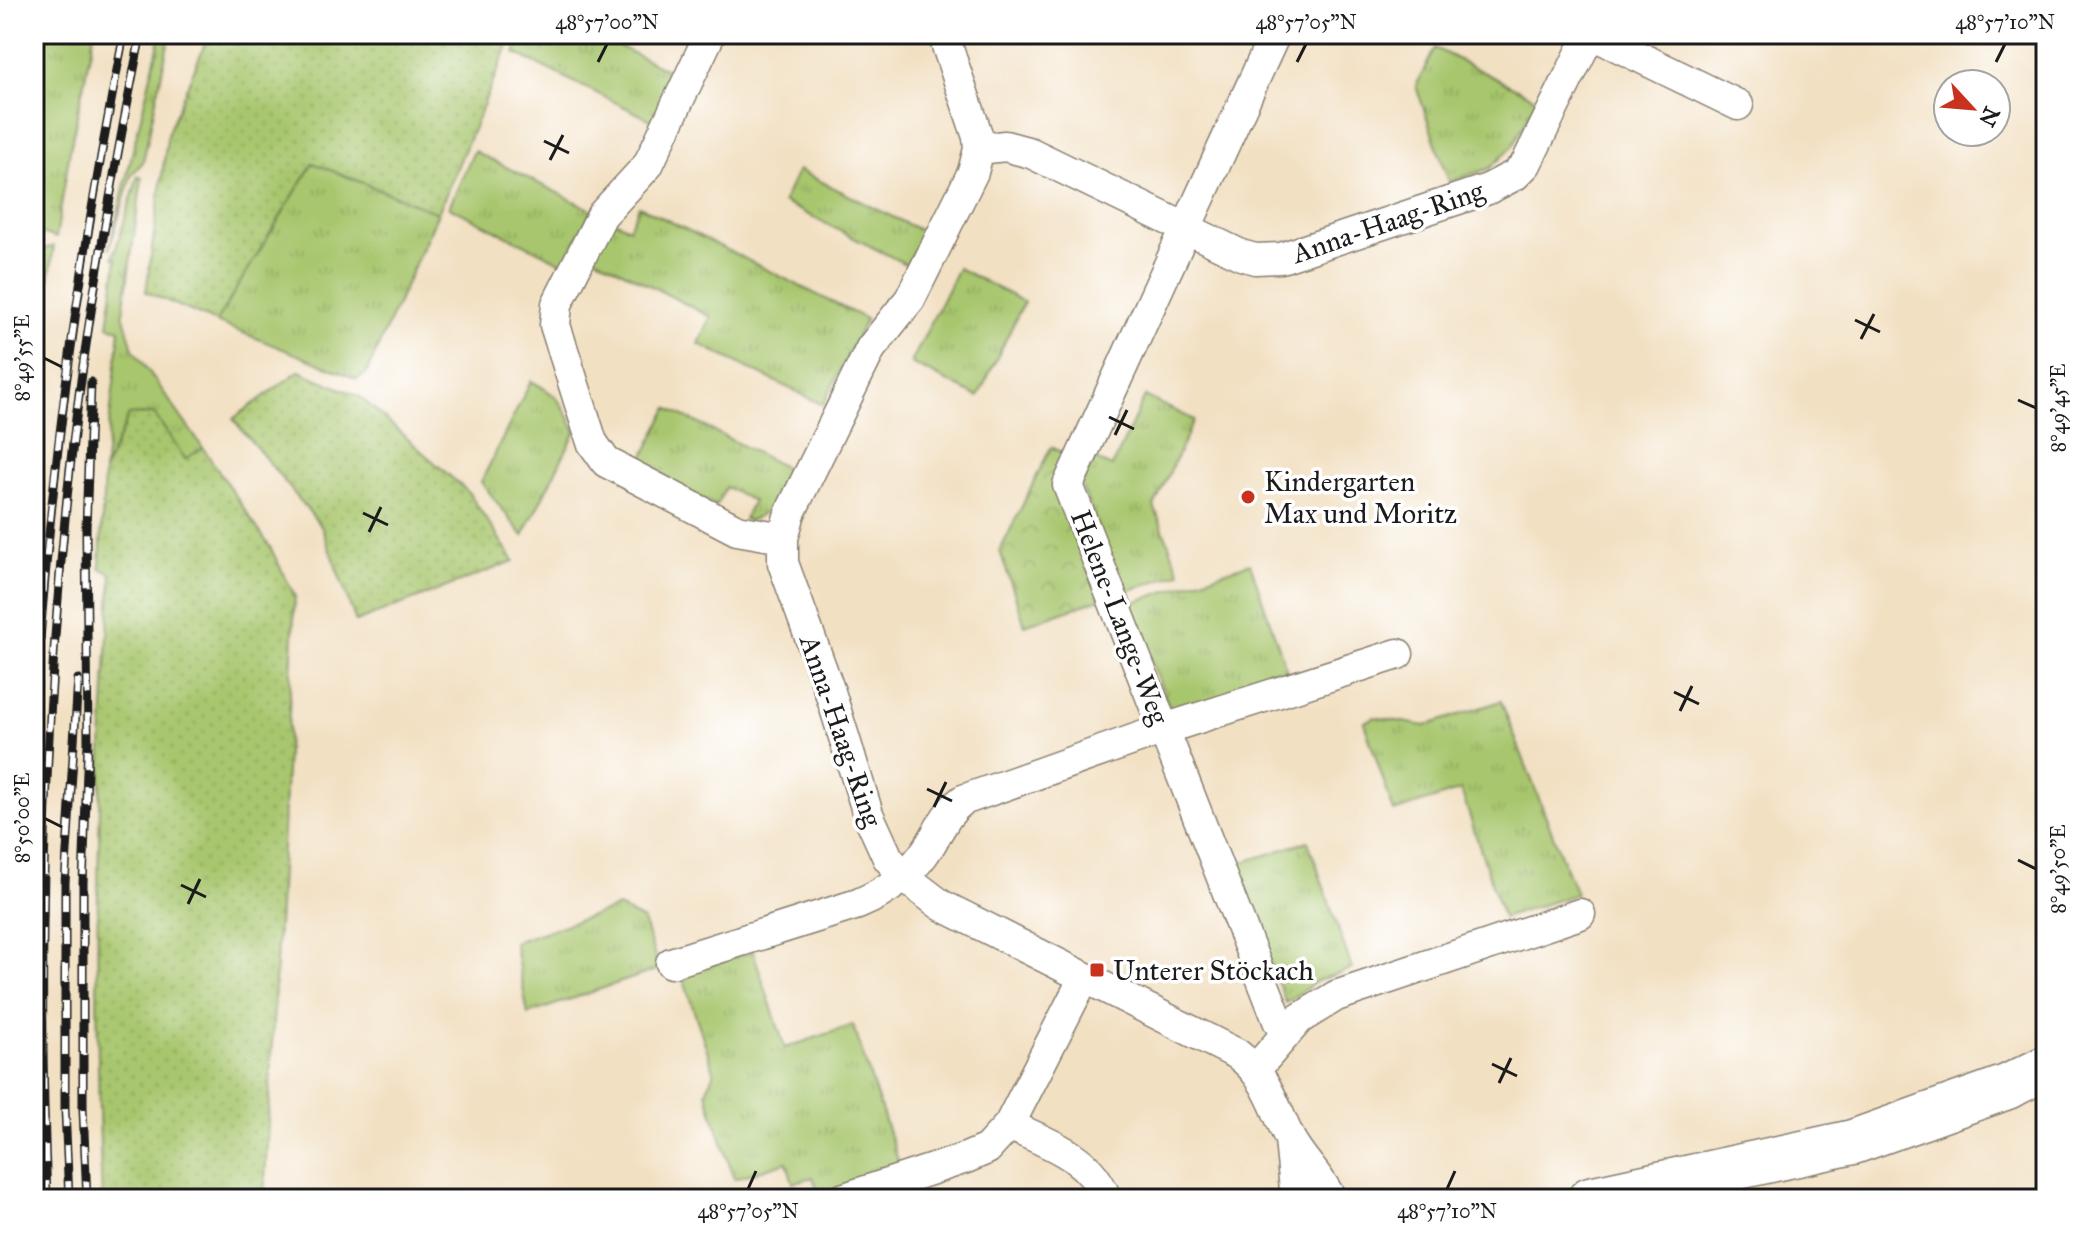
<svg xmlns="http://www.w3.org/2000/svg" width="2080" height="1233" viewBox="0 0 2080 1233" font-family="'IM FELL Great Primer',serif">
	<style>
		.grass { fill: url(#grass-tufts); stroke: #627144; stroke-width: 2 }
		.park { fill: url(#park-crowns); stroke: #627144; stroke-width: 2 }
		.garden { fill: url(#garden-dots); stroke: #627144; stroke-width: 2 }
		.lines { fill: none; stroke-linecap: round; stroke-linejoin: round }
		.street-casing { stroke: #877e6f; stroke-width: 33 }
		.secondary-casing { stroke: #877e6f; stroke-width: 47 }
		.street { stroke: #fff; stroke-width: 30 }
		.secondary { stroke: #fff; stroke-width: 44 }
		.rail-casing { stroke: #1c1c1c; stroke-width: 9 }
		.rail { stroke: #fff; stroke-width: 6; stroke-dasharray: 18; stroke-linecap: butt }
		.ticks { fill: none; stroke: #1c1c1c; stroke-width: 3 }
		.poi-dot { fill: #c8321e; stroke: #fff; stroke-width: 3 }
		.labels { text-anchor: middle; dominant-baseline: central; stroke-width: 7; stroke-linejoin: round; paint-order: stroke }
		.street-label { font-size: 28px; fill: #1c1c1c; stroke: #fff }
		.poi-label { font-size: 28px; fill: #1c1c1c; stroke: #fff; text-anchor: start }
		.neatline { fill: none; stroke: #1c1c1c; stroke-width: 3 }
		.ticks-label { font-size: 20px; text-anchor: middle; fill: #1c1c1c }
	</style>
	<defs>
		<pattern id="grass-tufts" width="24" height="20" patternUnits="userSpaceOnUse" patternTransform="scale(2)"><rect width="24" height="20" fill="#a8c66d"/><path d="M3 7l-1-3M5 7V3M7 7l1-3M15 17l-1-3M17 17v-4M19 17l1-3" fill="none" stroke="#90aa5e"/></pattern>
		<pattern id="park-crowns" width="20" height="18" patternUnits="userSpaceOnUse" patternTransform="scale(2)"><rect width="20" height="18" fill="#a8c66d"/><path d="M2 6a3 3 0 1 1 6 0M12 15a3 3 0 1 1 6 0" fill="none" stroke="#90aa5e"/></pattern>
		<pattern id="garden-dots" width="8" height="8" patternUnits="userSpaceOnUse" patternTransform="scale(2)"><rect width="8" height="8" fill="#a8c66d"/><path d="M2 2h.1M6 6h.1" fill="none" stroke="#90aa5e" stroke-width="1.8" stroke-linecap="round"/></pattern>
	</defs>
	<rect width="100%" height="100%" fill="#fff"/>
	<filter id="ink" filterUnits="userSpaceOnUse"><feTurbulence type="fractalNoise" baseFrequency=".0125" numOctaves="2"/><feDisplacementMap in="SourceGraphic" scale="16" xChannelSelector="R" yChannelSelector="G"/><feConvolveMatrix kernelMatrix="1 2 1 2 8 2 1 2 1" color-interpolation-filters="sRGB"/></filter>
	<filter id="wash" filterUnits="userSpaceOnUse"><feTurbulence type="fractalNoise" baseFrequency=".006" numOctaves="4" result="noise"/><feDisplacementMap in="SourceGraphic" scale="32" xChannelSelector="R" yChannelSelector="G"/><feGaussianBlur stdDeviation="1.8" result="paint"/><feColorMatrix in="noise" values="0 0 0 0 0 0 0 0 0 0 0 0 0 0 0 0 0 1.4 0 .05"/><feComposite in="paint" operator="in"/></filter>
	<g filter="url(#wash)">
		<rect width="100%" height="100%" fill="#f2e0c2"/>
		<!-- grass -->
		<path class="grass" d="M 34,34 L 94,34 L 70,150 L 56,238 L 34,230 L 34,191 L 44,174 L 34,166 L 34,83 L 37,77 L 34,75 Z
			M 161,34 L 170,34 L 143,162 L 132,174 L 109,249 Z
			M 523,34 L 594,34 L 680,76 L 657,123 L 515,53 Z
			M 1435,48 L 1537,99 L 1513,146 L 1490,168 L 1449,182 L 1416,86 Z
			M 474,151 L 592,210 L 564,264 L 449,207 Z
			M 313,163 L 438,213 L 366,374 L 357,379 L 216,322 Z
			M 798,170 L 923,232 L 907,265 L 783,202 Z
			M 138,176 L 142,178 L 123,313 L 133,349 L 203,448 L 186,460 L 154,414 L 129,415 L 104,471 L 120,329 L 108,326 L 117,259 L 113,258 Z
			M 639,206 L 866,319 L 823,405 L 699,344 L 711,317 L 593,256 L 612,220 L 629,228 Z
			M 54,246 L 34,386 L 36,251 Z
			M 958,268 L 1024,302 L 978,397 L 911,363 Z
			M 531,381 C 559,395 563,404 576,431 L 523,536 L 481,482 Z
			M 1145,396 L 1194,420 L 1154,506 L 1180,573 L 1124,592 L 1081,485 L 1094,459 L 1112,467 Z
			M 668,408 L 790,470 C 778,494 775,512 748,521 L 744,519 L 753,501 L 726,487 L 716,506 L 638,467 Z
			M 1250,563 L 1289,677 L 1173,716 L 1128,604 Z
			M 1501,701 L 1576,894 L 1503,918 L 1461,790 L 1394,812 L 1364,722 L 1375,717 L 1425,726 Z
			M 1308,841 L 1352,969 L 1317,981 L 1286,1003 L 1232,866 Z
			M 618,907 L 643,920 L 659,969 L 528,1014 L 514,942 Z
			M 753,951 L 785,1048 L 853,1025 L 901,1169 L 819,1196 L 813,1177 L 793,1183 L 787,1162 L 734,1179 L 706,1092 L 714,1071 L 682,975 Z"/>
		<!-- park -->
		<path class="park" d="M 1051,447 L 1068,455 L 1100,599 L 1025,625 L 1000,551 Z"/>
		<!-- garden -->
		<path class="garden" d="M 209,34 L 513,34 L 438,213 L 313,163 L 216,322 L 146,292 L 168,132 Z
			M 299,371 L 359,396 L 468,492 L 514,561 L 356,622 L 321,526 L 233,419 Z
			M 154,414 L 185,459 L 203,448 L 270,547 L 295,596 L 264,1199 L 102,1199 C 93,991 97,782 112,574 L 100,568 L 104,471 L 129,415 Z"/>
	</g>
	<g filter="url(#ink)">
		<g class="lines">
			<defs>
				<path id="street" d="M 710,34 L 648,165 L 602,215 L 557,304 L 555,325 L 592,442 L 606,462 L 737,530 L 783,538
					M 943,34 L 978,137 L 979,149 L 973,172 L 910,299 L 871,348 L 790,513 L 783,538 L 783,563 L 830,692 L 868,814 L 888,858 L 903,876 L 941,905 L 1237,1054 C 1267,1076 1273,1104 1289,1137 C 1300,1159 1320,1176 1331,1199
					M 1275,34 L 1068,485 L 1279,1023 L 1287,1030
					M 1592,34 L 1738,105
					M 979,149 L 1005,146 L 1031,153 L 1241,255 L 1255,259 L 1281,258 L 1488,189 L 1515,175 L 1526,164 L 1590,34
					M 671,963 L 858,904 C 887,892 913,872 930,845 C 941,827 947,812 963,800 L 1164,729 L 1398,654
					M 1256,1069 L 1299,1019 L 1336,996 L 1580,914
					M 1009,1125 C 1047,1143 1091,1156 1106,1199
					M 1290,1140 L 1296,1199
					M 842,1199 L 966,1158 L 987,1149 L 1009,1125 L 1084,978"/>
				<path id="secondary" d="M 1590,1199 L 1853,1142 L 2007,1087 L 2046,1068"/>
			</defs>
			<!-- street casing -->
			<use href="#street" class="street-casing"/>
			<!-- secondary casing -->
			<use href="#secondary" class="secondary-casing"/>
			<!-- street -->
			<use href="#street" class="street"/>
			<!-- secondary -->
			<use href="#secondary" class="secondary"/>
			<defs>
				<path id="rail" d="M 34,736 C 46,497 77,269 124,34
					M 47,1199 C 37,956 44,711 70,469 C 86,323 112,178 141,34
					M 69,1199 L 65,1109 L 65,883 L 78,679
					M 87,1199 L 83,1109 L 83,884 L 88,742 L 86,529 L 91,382"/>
			</defs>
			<!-- rail casing -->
			<use href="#rail" class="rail-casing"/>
			<!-- rail -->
			<use href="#rail" class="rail"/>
		</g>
	</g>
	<!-- ticks -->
	<path class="ticks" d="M 598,62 L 607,44M 1297,62 L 1306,44M 1996,62 L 2005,44M 544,141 L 569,153M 550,160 L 563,135M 1855,320 L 1880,332M 1861,339 L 1874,314M 44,358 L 62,367M 2018,400 L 2036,408M 1109,417 L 1134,429M 1115,435 L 1127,410M 363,513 L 388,525M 369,532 L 381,507M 1674,692 L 1699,704M 1680,711 L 1692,686M 927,789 L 952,801M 934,807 L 946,782M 44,818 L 62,827M 2018,860 L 2036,869M 181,885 L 206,897M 188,904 L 200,879M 1492,1064 L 1517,1076M 1499,1083 L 1511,1058M 748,1189 L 756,1171M 1447,1189 L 1455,1171"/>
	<!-- markers -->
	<g class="poi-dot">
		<circle cx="1248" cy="497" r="8"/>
		<rect x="1089" y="962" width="16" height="16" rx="4"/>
	</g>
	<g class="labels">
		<!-- street labels -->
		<g class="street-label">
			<text transform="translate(1388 222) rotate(-19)">Anna-Haag-Ring</text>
			<text transform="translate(1120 617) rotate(69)">Helene-Lange-Weg</text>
			<text transform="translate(841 731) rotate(71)">Anna-Haag-Ring</text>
		</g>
		<!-- poi labels -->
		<g class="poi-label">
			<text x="1264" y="481">Kindergarten<tspan x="1264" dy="32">Max und Moritz</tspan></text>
			<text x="1113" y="970">Unterer Stöckach</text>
		</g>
	</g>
	<!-- margin -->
	<rect width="2080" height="1233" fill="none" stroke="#fff" stroke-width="88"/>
	<!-- north arrow -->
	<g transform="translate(1972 108) rotate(116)"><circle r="38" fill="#ffffff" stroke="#a4a4a4" stroke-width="2"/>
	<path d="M0-6L14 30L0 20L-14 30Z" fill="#c8321e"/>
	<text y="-12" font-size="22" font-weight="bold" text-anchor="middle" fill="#1c1c1c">N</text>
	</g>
	<rect x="44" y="44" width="1992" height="1145" class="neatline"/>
	<g class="ticks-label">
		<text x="607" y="29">48°57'00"N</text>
		<text x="1306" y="29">48°57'05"N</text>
		<text x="2005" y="29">48°57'10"N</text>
		<text transform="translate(22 358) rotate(-90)" y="7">8°49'55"E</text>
		<text transform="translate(2058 408) rotate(-90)" y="7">8°49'45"E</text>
		<text transform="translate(22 818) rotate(-90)" y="7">8°50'00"E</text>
		<text transform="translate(2058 869) rotate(-90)" y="7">8°49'50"E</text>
		<text x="748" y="1218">48°57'05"N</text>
		<text x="1447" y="1218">48°57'10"N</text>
	</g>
</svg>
